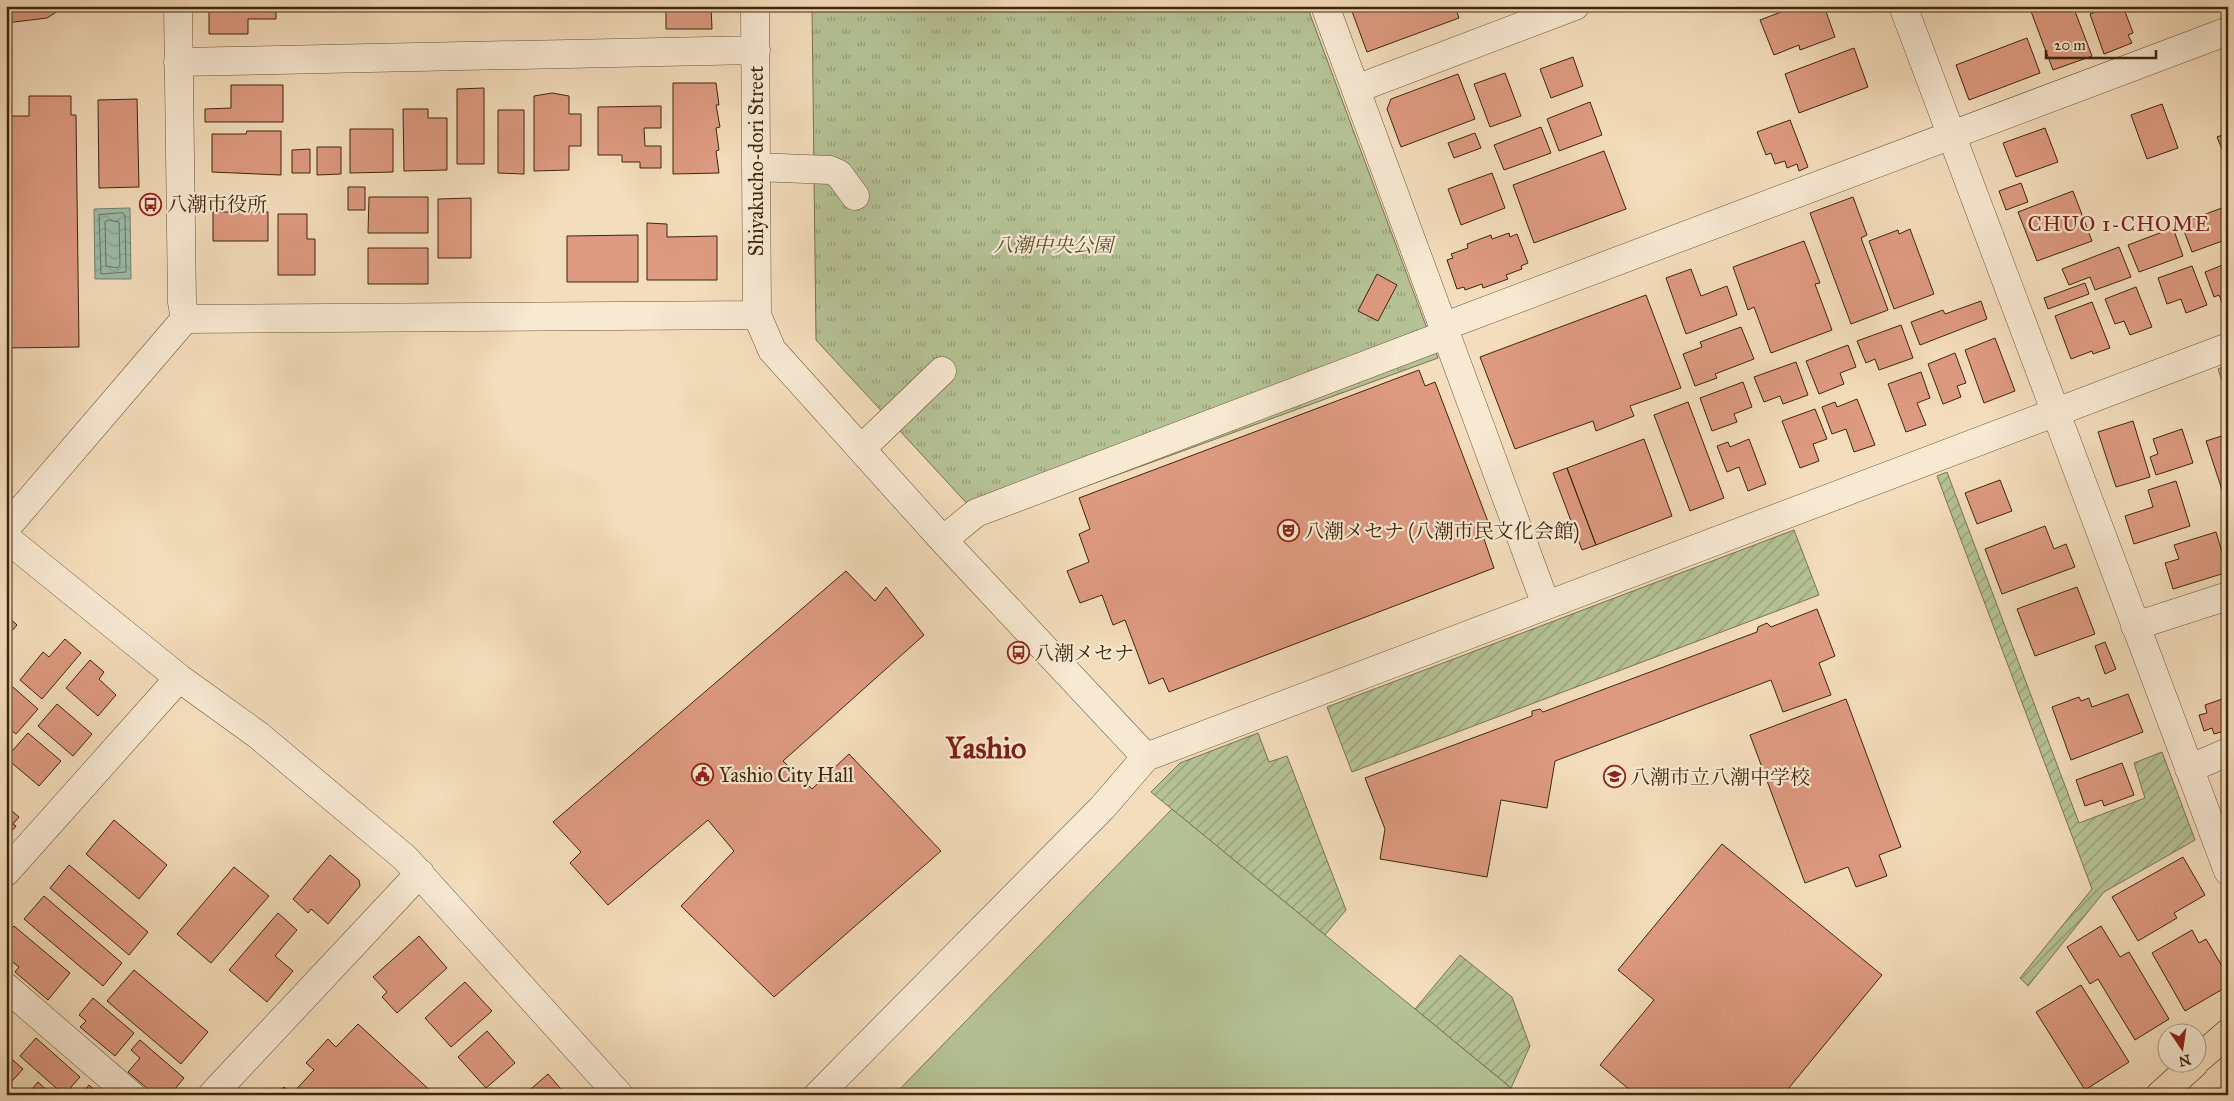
<svg xmlns="http://www.w3.org/2000/svg" width="2234" height="1101" viewBox="0 0 2234 1101" font-family="'IM FELL Great Primer','Noto Serif JP',serif">
	<style>
		.park { fill: url(#park-tufts); stroke: #7a7450 }
		.garden { fill: url(#garden-furrows); stroke: #7a7450 }
		.pitch { fill: #b5c296; stroke: #7a7450 }
		.water { fill: url(#water-waves); stroke: #77806c }
		.lines { fill: none; stroke-linecap: round; stroke-linejoin: round }
		.shore { stroke: #6e715c; stroke-width: 1 }
		.building { fill: #de9a81; stroke: #3f260b }
		.minor-casing { stroke: #6c5437; stroke-width: 29 }
		.major-casing { stroke: #3f260b; stroke-width: 29 }
		.minor { stroke: #f8e9d3; stroke-width: 28 }
		.major { stroke: #f4ddbc; stroke-width: 28 }
		.labels { text-anchor: middle; dominant-baseline: central; stroke-width: 4.5; stroke-linejoin: round; paint-order: stroke }
		.street-label { font-size: 20px; fill: #3f260b; stroke: #f8e9d3 }
		.poi-label { font-size: 20px; fill: #3f260b; stroke: #f8e9d3; text-anchor: start }
		.park-label { font-size: 20px; font-style: italic; fill: #5c4d2e; stroke: #f8e9d3 }
		.neighbourhood-label { font-size: 21px; letter-spacing: 1px; fill: #7a1f14; stroke: #f8e9d3 }
		.town-label { font-size: 30px; font-weight: bold; fill: #7a1f14; stroke: #f8e9d3 }
	</style>
	<defs>
		<pattern id="park-tufts" width="24" height="20" patternUnits="userSpaceOnUse" patternTransform="scale(1.25)"><rect width="24" height="20" fill="#b5c296"/><path d="M3 7l-1-3M5 7V3M7 7l1-3M15 17l-1-3M17 17v-4M19 17l1-3" fill="none" stroke="#959d79"/></pattern>
		<pattern id="garden-furrows" width="10" height="10" patternUnits="userSpaceOnUse" patternTransform="scale(1.25)"><rect width="10" height="10" fill="#b5c296"/><path d="M-1 1l2-2M0 10L10 0M9 11l2-2" fill="none" stroke="#959d79"/></pattern>
		<pattern id="water-waves" width="16" height="10" patternUnits="userSpaceOnUse" patternTransform="scale(1.25)"><rect width="16" height="10" fill="#9cbcad"/><path d="M0 5q4-4 8 0t8 0" fill="none" stroke="#87a194"/></pattern>
	</defs>
	<rect width="100%" height="100%" fill="#f4ddbc"/>
	<filter id="stains"><feTurbulence type="fractalNoise" baseFrequency=".004" numOctaves="4"/><feColorMatrix values="0 0 0 0 .2 0 0 0 0 .09 0 0 0 0 .02 0 0 0 .5 -.17"/></filter>
	<radialGradient id="worn" r=".72"><stop offset=".6" stop-color="#630" stop-opacity="0"/><stop offset="1" stop-color="#630" stop-opacity=".3"/></radialGradient>
	<!-- park -->
	<path class="park" d="M 812,6 L 1307,6 L 1438,358 L 985,523 L 816,340 Z"/>
	<!-- garden -->
	<path class="garden" d="M 2228,365 L 2228,399 L 2218,369 Z
		M 1947,472 L 2079,823 L 2145,798 L 2134,763 L 2162,752 L 2195,840 L 2104,892 L 2028,986 L 2020,978 L 2092,889 L 1937,476 Z
		M 1794,530 L 1819,595 L 1352,772 L 1327,707 Z
		M 1258,733 L 1269,762 L 1287,756 L 1346,910 L 1325,935 L 1151,792 L 1180,763 Z
		M 1460,955 L 1512,997 L 1530,1046 L 1511,1088 L 1415,1009 Z"/>
	<!-- pitch -->
	<path class="pitch" d="M 1172,809 L 1511,1088 L 1505,1095 L 894,1095 Z"/>
	<!-- water -->
	<path class="water" d="M 130,208 L 131,279 L 95,279 L 94,209 Z"/>
	<g class="lines">
		<!-- shore -->
		<path class="shore" d="M 123,213 L 125,216 L 126,272 L 101,274 L 99,215 Z
			M 108,220 L 119,222 L 120,265 L 118,268 L 106,266 L 105,222 Z"/>
	</g>
	<!-- building -->
	<path class="building" d="M 6,6 L 66,6 L 47,18 L 6,23 Z
		M 209,6 L 276,6 L 276,19 L 248,19 L 248,34 L 209,34 Z
		M 666,6 L 711,6 L 712,29 L 666,29 Z
		M 1350,6 L 1455,6 L 1459,18 L 1367,52 Z
		M 1797,6 L 1824,6 L 1835,37 L 1800,50 L 1799,45 L 1774,55 L 1760,20 Z
		M 1937,6 L 1954,6 L 1939,12 Z
		M 2029,6 L 2073,6 L 2092,56 L 2053,70 Z
		M 2111,6 L 2123,6 L 2133,33 L 2128,35 L 2132,43 L 2104,54 L 2090,14 Z
		M 2027,38 L 2040,73 L 1969,100 L 1956,65 Z
		M 1854,48 L 1868,87 L 1799,113 L 1785,74 Z
		M 1573,57 L 1583,86 L 1551,98 L 1540,69 Z
		M 1505,73 L 1521,116 L 1490,127 L 1474,84 Z
		M 1458,74 L 1475,119 L 1401,147 L 1387,109 L 1391,99 Z
		M 673,83 L 716,83 L 719,105 L 716,105 L 720,127 L 716,128 L 719,150 L 716,151 L 719,173 L 673,174 Z
		M 231,85 L 283,85 L 283,122 L 205,122 L 205,109 L 231,108 Z
		M 484,88 L 484,164 L 457,164 L 457,89 Z
		M 552,93 L 569,96 L 569,114 L 581,114 L 581,146 L 569,146 L 569,170 L 534,171 L 534,96 Z
		M 29,96 L 71,96 L 71,115 L 76,115 L 79,347 L 6,348 L 6,116 L 29,116 Z
		M 137,99 L 139,187 L 99,188 L 98,100 Z
		M 1590,102 L 1602,135 L 1559,151 L 1547,119 Z
		M 2162,104 L 2178,148 L 2147,159 L 2131,115 Z
		M 661,106 L 661,128 L 644,128 L 645,146 L 661,146 L 661,168 L 640,168 L 640,162 L 622,162 L 622,155 L 598,155 L 598,107 Z
		M 403,109 L 428,109 L 428,118 L 447,118 L 447,170 L 404,171 Z
		M 498,110 L 524,110 L 524,174 L 498,173 Z
		M 1790,120 L 1808,167 L 1799,171 L 1797,164 L 1787,168 L 1785,161 L 1775,164 L 1771,153 L 1766,155 L 1757,132 Z
		M 1541,127 L 1551,153 L 1504,170 L 1494,145 Z
		M 2045,128 L 2058,162 L 2016,177 L 2003,143 Z
		M 350,129 L 393,129 L 393,172 L 350,173 Z
		M 247,131 L 281,131 L 281,175 L 212,172 L 212,134 L 246,134 Z
		M 1475,133 L 1481,148 L 1454,158 L 1448,143 Z
		M 2228,133 L 2228,164 L 2217,137 Z
		M 317,147 L 341,147 L 341,174 L 317,175 Z
		M 310,149 L 310,173 L 292,173 L 292,150 Z
		M 1604,151 L 1626,209 L 1534,243 L 1513,185 Z
		M 1492,173 L 1505,208 L 1461,225 L 1448,189 Z
		M 2021,183 L 2028,202 L 2006,210 L 1999,191 Z
		M 348,187 L 365,187 L 365,210 L 348,210 Z
		M 2073,191 L 2092,241 L 2037,261 L 2018,212 Z
		M 369,197 L 428,197 L 428,233 L 368,233 Z
		M 1853,197 L 1867,235 L 1861,238 L 1888,310 L 1851,324 L 1810,213 Z
		M 471,198 L 471,258 L 438,258 L 438,199 Z
		M 2222,208 L 2228,224 L 2228,239 L 2192,252 L 2181,223 Z
		M 213,212 L 268,212 L 268,241 L 213,241 Z
		M 278,214 L 307,214 L 307,239 L 315,239 L 315,275 L 278,275 Z
		M 647,223 L 667,224 L 667,237 L 717,236 L 717,280 L 647,280 Z
		M 2173,228 L 2183,256 L 2139,272 L 2128,245 Z
		M 1910,229 L 1934,294 L 1894,309 L 1869,241 L 1898,230 L 1899,234 Z
		M 1509,233 L 1510,237 L 1517,234 L 1528,263 L 1521,266 L 1522,269 L 1506,275 L 1508,279 L 1483,288 L 1482,284 L 1465,290 L 1464,287 L 1457,289 L 1447,260 L 1453,258 L 1451,254 L 1468,248 L 1467,244 L 1491,235 L 1492,239 Z
		M 638,235 L 638,282 L 567,282 L 567,236 Z
		M 1804,241 L 1820,283 L 1815,284 L 1832,330 L 1771,353 L 1754,307 L 1748,310 L 1733,267 Z
		M 2119,247 L 2131,277 L 2095,290 L 2090,277 L 2069,285 L 2062,269 Z
		M 368,248 L 428,248 L 428,284 L 368,284 Z
		M 2228,263 L 2228,311 L 2226,312 L 2219,295 L 2214,297 L 2205,272 Z
		M 2192,266 L 2207,305 L 2186,313 L 2181,299 L 2167,304 L 2158,278 Z
		M 1691,269 L 1701,296 L 1727,286 L 1737,315 L 1686,334 L 1666,278 Z
		M 1377,274 L 1397,285 L 1378,321 L 1358,311 Z
		M 2085,283 L 2089,294 L 2048,309 L 2044,298 Z
		M 2136,287 L 2152,327 L 2130,335 L 2124,321 L 2115,324 L 2105,299 Z
		M 1646,295 L 1681,388 L 1630,406 L 1634,416 L 1596,431 L 1593,421 L 1515,449 L 1480,357 Z
		M 1981,301 L 1987,319 L 1920,345 L 1911,322 L 1943,310 L 1945,314 Z
		M 2092,302 L 2110,348 L 2093,354 L 2092,351 L 2071,359 L 2055,316 Z
		M 1901,325 L 1913,358 L 1879,370 L 1875,359 L 1866,363 L 1857,341 Z
		M 1741,327 L 1754,359 L 1715,374 L 1717,378 L 1695,386 L 1683,354 L 1702,347 L 1700,342 Z
		M 1995,338 L 2015,391 L 1984,403 L 1965,350 Z
		M 1848,345 L 1856,367 L 1840,373 L 1844,384 L 1819,394 L 1806,361 Z
		M 1955,353 L 1966,383 L 1957,386 L 1961,397 L 1943,404 L 1928,364 Z
		M 1796,362 L 1808,395 L 1783,404 L 1780,396 L 1764,402 L 1754,377 Z
		M 1419,370 L 1425,386 L 1435,382 L 1493,535 L 1484,539 L 1494,568 L 1169,692 L 1163,678 L 1149,684 L 1125,620 L 1113,625 L 1102,595 L 1080,603 L 1067,571 L 1089,562 L 1079,534 L 1090,529 L 1079,498 Z
		M 1921,372 L 1930,398 L 1917,403 L 1926,425 L 1906,432 L 1888,384 Z
		M 1743,382 L 1752,407 L 1734,414 L 1737,422 L 1712,431 L 1700,398 Z
		M 1857,399 L 1875,445 L 1854,452 L 1846,429 L 1832,434 L 1822,407 L 1835,402 L 1837,407 Z
		M 1688,402 L 1724,498 L 1690,511 L 1654,415 Z
		M 1815,409 L 1827,439 L 1813,444 L 1819,461 L 1800,468 L 1782,421 Z
		M 2133,421 L 2150,477 L 2116,487 L 2098,432 Z
		M 2182,429 L 2193,463 L 2156,475 L 2150,457 L 2158,454 L 2153,439 Z
		M 2228,434 L 2228,495 L 2224,496 L 2206,441 Z
		M 1644,439 L 1672,516 L 1596,545 L 1567,468 Z
		M 1749,439 L 1766,484 L 1748,491 L 1739,467 L 1727,472 L 1717,446 L 1728,442 L 1730,447 Z
		M 1567,468 L 1596,545 L 1582,550 L 1553,473 Z
		M 2000,480 L 2012,511 L 1977,524 L 1965,493 Z
		M 2176,481 L 2190,526 L 2134,544 L 2125,516 L 2153,507 L 2148,490 Z
		M 2045,526 L 2054,549 L 2066,544 L 2075,567 L 2002,594 L 1985,549 Z
		M 2216,532 L 2228,572 L 2173,589 L 2165,563 L 2179,559 L 2174,545 Z
		M 846,571 L 875,601 L 886,587 L 924,635 L 783,761 L 812,789 L 849,754 L 941,851 L 774,997 L 681,906 L 734,851 L 708,820 L 608,905 L 570,863 L 581,852 L 553,822 Z
		M 2077,587 L 2095,634 L 2035,656 L 2017,609 Z
		M 1817,609 L 1835,656 L 1819,663 L 1831,695 L 1783,712 L 1771,680 L 1555,761 L 1547,808 L 1501,800 L 1487,877 L 1380,859 L 1385,829 L 1365,778 L 1532,716 L 1532,711 L 1540,709 L 1543,712 L 1757,632 L 1758,627 L 1767,623 L 1771,627 Z
		M 6,615 L 17,625 L 6,638 Z
		M 65,639 L 81,653 L 42,699 L 20,680 L 43,652 L 49,657 Z
		M 2105,642 L 2116,669 L 2105,674 L 2095,646 Z
		M 90,660 L 104,672 L 99,679 L 116,695 L 98,716 L 66,688 Z
		M 6,681 L 38,709 L 16,734 L 6,726 Z
		M 2128,694 L 2143,732 L 2071,760 L 2052,707 L 2079,697 L 2081,701 L 2089,698 L 2092,707 Z
		M 2228,697 L 2228,730 L 2214,734 L 2212,728 L 2204,731 L 2199,715 L 2207,713 L 2205,705 Z
		M 1846,699 L 1901,847 L 1879,855 L 1887,876 L 1856,887 L 1848,867 L 1805,883 L 1750,735 Z
		M 57,704 L 92,734 L 73,756 L 38,726 Z
		M 28,733 L 61,761 L 39,786 L 6,758 Z
		M 2122,763 L 2134,795 L 2104,806 L 2102,800 L 2085,806 L 2076,780 Z
		M 2228,772 L 2228,791 L 2222,774 Z
		M 6,806 L 19,817 L 13,824 L 16,826 L 6,838 Z
		M 114,820 L 167,865 L 139,899 L 86,854 Z
		M 1722,844 L 1882,975 L 1783,1095 L 1636,1095 L 1600,1065 L 1654,1000 L 1618,970 Z
		M 330,855 L 359,880 L 360,886 L 328,924 L 311,909 L 308,913 L 293,899 Z
		M 2183,857 L 2205,895 L 2174,913 L 2177,918 L 2138,941 L 2112,897 Z
		M 69,865 L 148,932 L 129,955 L 50,888 Z
		M 234,867 L 269,896 L 211,963 L 177,934 Z
		M 44,896 L 122,963 L 103,986 L 24,919 Z
		M 278,913 L 297,930 L 275,956 L 293,971 L 267,1002 L 229,970 Z
		M 14,926 L 70,973 L 48,1000 L 15,972 L 19,967 L 6,957 L 6,936 Z
		M 2101,926 L 2120,957 L 2129,952 L 2169,1019 L 2135,1040 L 2098,979 L 2090,984 L 2067,947 Z
		M 2192,930 L 2199,943 L 2206,939 L 2228,976 L 2228,986 L 2185,1011 L 2152,953 Z
		M 419,936 L 447,968 L 397,1013 L 382,997 L 387,992 L 373,977 Z
		M 134,970 L 208,1032 L 181,1064 L 107,1001 Z
		M 465,982 L 492,1011 L 451,1047 L 425,1018 Z
		M 2081,985 L 2129,1062 L 2085,1090 L 2036,1012 Z
		M 93,998 L 134,1033 L 115,1056 L 80,1027 L 86,1021 L 79,1015 Z
		M 358,1024 L 435,1095 L 276,1095 L 284,1087 L 292,1094 L 314,1070 L 306,1063 L 328,1039 L 336,1047 Z
		M 487,1031 L 515,1063 L 486,1088 L 458,1057 Z
		M 36,1038 L 80,1077 L 64,1095 L 20,1056 Z
		M 140,1040 L 184,1078 L 170,1095 L 155,1095 L 128,1072 L 140,1058 L 131,1050 Z
		M 6,1054 L 23,1069 L 6,1088 Z
		M 548,1074 L 566,1095 L 524,1095 Z
		M 38,1082 L 52,1095 L 27,1095 Z
		M 89,1085 L 100,1095 L 80,1095 Z"/>
	<g class="lines">
		<defs>
			<path id="minor" d="M 178,6 L 182,302 L 185,319
				M 755,6 L 757,315 L 772,350 L 943,540 L 1146,757 L 1102,808 L 818,1095
				M 1325,6 L 1546,605
				M 1903,6 L 2228,871
				M 178,62 L 756,50
				M 1356,89 L 1575,6
				M 756,167 L 830,170 L 839,174 L 855,196
				M 1445,326 L 2228,31
				M 861,449 L 942,371
				M 6,528 L 185,319 L 757,315
				M 6,538 L 179,678 L 258,735 L 405,858 L 619,1095
				M 943,540 L 976,513 L 1447,334
				M 2135,626 L 2228,596
				M 1146,757 L 2228,347
				M 2189,769 L 2228,752
				M 6,872 L 179,678
				M 6,987 L 131,1095
				M 212,1095 L 420,873"/>
			<path id="major" d="M 2196,1061 L 2228,1033
				M 2160,1095 L 2194,1064"/>
		</defs>
		<!-- minor casing -->
		<use href="#minor" class="minor-casing"/>
		<!-- major casing -->
		<use href="#major" class="major-casing"/>
		<!-- minor -->
		<use href="#minor" class="minor"/>
		<!-- major -->
		<use href="#major" class="major"/>
	</g>
	<!-- icons -->
	<defs>
		<symbol id="bus-ring" viewBox="-11 -11 22 22"><circle r="9.5" fill="#f8e9d3" stroke="#8f2418" stroke-width="1.5"/><path d="M-5-6H5V4H4V6H2V4H-2V6H-4V4H-5ZM-3.5-4V0h7V-4ZM-3.5 1.2v1.5H-2V1.2ZM2 1.2v1.5H3.5V1.2Z" fill="#8f2418"/></symbol>
		<symbol id="theatre-ring" viewBox="-11 -11 22 22"><circle r="9.5" fill="#f8e9d3" stroke="#8f2418" stroke-width="1.5"/><path d="M-5-5.5Q0-4 5-5.5V0Q5 5 0 6Q-5 5-5 0ZM-3.3-2.5H-1v1.5H-3.3ZM1-2.5H3.3v1.5H1ZM-2.8 1Q0 5.5 2.8 1Z" fill="#8f2418"/></symbol>
		<symbol id="civic-ring" viewBox="-11 -11 22 22"><circle r="9.5" fill="#f8e9d3" stroke="#8f2418" stroke-width="1.5"/><path d="M-.6-6.5H3V-4.5H.6V-3L4-1V1h2V6H-6V1h2V-1L-.6-3ZM-1.2 2.5V6h2.4V2.5Z" fill="#8f2418"/></symbol>
		<symbol id="school-ring" viewBox="-11 -11 22 22"><circle r="9.5" fill="#f8e9d3" stroke="#8f2418" stroke-width="1.5"/><path d="M0-5L7-2L0 1L-7-2ZM-4 1L0 2.5L4 1V4Q0 6-4 4Z" fill="#8f2418"/></symbol>
	</defs>
	<g fill-rule="evenodd">
		<use href="#bus-ring" x="138" y="192" width="25" height="25"/>
		<use href="#theatre-ring" x="1276" y="518" width="25" height="25"/>
		<use href="#bus-ring" x="1006" y="640" width="25" height="25"/>
		<use href="#civic-ring" x="690" y="762" width="25" height="25"/>
		<use href="#school-ring" x="1602" y="764" width="25" height="25"/>
	</g>
	<g class="labels">
		<!-- street labels -->
		<g class="street-label">
			<text transform="translate(756 161) rotate(-90)">Shiyakucho-dori Street</text>
		</g>
		<!-- poi labels -->
		<g class="poi-label">
			<text x="167" y="204">八潮市役所</text>
			<text x="1304" y="531">八潮メセナ (八潮市民文化会館)</text>
			<text x="1034" y="653">八潮メセナ</text>
			<text x="719" y="775">Yashio City Hall</text>
			<text x="1630" y="777">八潮市立八潮中学校</text>
		</g>
		<!-- park labels -->
		<g class="park-label">
			<text x="1053" y="245">八潮中央公園</text>
		</g>
		<!-- neighbourhood labels -->
		<g class="neighbourhood-label">
			<text x="2119" y="224">CHUO 1-CHOME</text>
		</g>
		<!-- town labels -->
		<g class="town-label">
			<text x="986" y="748">Yashio</text>
		</g>
	</g>
	<!-- margin -->
	<rect width="2234" height="1101" fill="none" stroke="#f4ddbc" stroke-width="25"/>
	<rect x="8" y="8" width="2219" height="1086" fill="none" stroke="#3f260b" stroke-width="2.5"/>
	<rect x="12" y="12" width="2209" height="1076" fill="none" stroke="#3f260b"/>
	<!-- north arrow -->
	<g transform="translate(2182 1048) rotate(167)"><circle r="24" fill="#f8e9d3" stroke="#ae9b83"/>
	<path d="M0-4L9 19L0 12L-9 19Z" fill="#8f2418"/>
	<text y="-8" font-size="14" font-weight="bold" text-anchor="middle" fill="#3f260b">N</text>
	</g>
	<!-- scale -->
	<path d="M2046 50v8h110v-8" fill="none" stroke="#3f260b" stroke-width="2.5"/>
	<text x="2054" y="50" font-size="15" fill="#3f260b" stroke="#f8e9d3" stroke-width="4" paint-order="stroke">20 m</text>
	<rect width="100%" height="100%" filter="url(#stains)"/>
	<rect width="100%" height="100%" fill="url(#worn)"/>
</svg>
